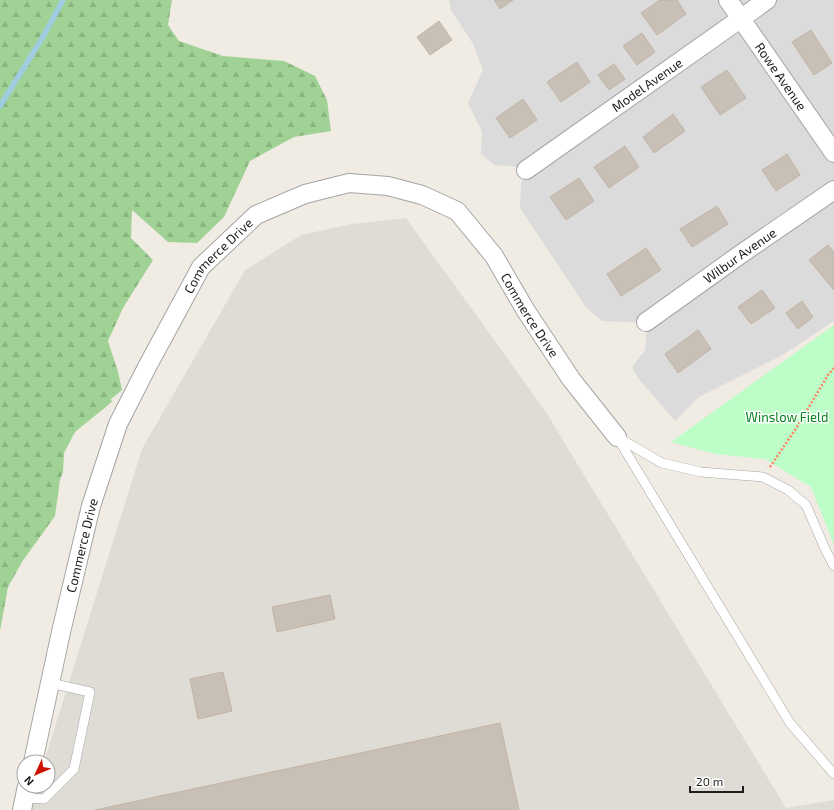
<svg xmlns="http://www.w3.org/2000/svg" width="834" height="810" viewBox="0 0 834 810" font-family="'Exo 2',sans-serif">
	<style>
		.residential { fill: #dcdbdb }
		.airport { fill: #dedcd5 }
		.forest { fill: url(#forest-firs) }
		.park { fill: #bdfdc7 }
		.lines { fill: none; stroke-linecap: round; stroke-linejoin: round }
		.stream { stroke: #a0cce0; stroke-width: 5.5 }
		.building { fill: #c8bfb6; stroke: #c2b4a4 }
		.lane-casing { stroke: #a5a5a5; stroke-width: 10 }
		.street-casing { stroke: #a5a5a5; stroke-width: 20 }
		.path { stroke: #ff8265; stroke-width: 2.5; stroke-dasharray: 2 2; stroke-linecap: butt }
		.lane { stroke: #fff; stroke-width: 9 }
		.street { stroke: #fff; stroke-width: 18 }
		.labels { text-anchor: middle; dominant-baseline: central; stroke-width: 3; stroke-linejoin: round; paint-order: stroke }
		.street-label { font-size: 13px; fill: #1e1e1e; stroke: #fff }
		.park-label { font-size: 13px; fill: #04831a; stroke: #fff }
	</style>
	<defs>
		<pattern id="forest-firs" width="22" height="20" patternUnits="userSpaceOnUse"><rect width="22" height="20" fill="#a1d295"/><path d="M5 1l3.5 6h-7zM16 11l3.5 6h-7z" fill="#8ab480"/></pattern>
	</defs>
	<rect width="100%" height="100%" fill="#f0ece3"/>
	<!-- residential -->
	<path class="residential" d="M 449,0 L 834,0 L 834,321 L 781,356 L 699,397 L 675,421 L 638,378 L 632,367 L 645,350 L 647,323 L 602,321 L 586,307 L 520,208 L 522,167 L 494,165 L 481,154 L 482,132 L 468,103 L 483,70 L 473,44 L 451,10 Z"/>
	<!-- airport -->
	<path class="airport" d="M 406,218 L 544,409 L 786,808 L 834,800 L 834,810 L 32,810 L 36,786 L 48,786 L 48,762 L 44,762 L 142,449 L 245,270 L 301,235 L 352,224 Z"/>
	<!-- forest -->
	<path class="forest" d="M 0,0 L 172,0 L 168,25 L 179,41 L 223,56 L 284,61 L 315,76 L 327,100 L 331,131 L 294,137 L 250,161 L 224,217 L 197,243 L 168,242 L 132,210 L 131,238 L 153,260 L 123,308 L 108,341 L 118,372 L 122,390 L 110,400 L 113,401 L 75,432 L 64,453 L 63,472 L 60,480 L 55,516 L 22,562 L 8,587 L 0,631 Z"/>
	<!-- park -->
	<path class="park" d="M 834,325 L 834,545 L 811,487 L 765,459 L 715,454 L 671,442 Z"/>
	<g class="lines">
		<!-- stream -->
		<path class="stream" d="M 0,106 L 43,37 L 63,0"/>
	</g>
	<!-- building -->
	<path class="building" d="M 494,0 L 513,0 L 500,9 Z
		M 660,0 L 677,0 L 686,14 L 657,35 L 641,13 Z
		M 439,21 L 452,40 L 430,55 L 417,37 Z
		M 811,30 L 832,63 L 814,75 L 792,42 Z
		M 642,33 L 655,52 L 637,65 L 623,46 Z
		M 577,62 L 590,82 L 561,102 L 547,82 Z
		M 614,64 L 625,79 L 609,90 L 598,75 Z
		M 727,70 L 746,98 L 720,115 L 701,87 Z
		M 523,99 L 537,120 L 510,138 L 496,118 Z
		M 673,114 L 685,131 L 654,153 L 643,137 Z
		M 625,146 L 639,167 L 609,188 L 594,167 Z
		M 787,154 L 800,175 L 776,191 L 762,170 Z
		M 579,178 L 594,201 L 566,220 L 550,197 Z
		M 717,206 L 728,224 L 692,247 L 680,229 Z
		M 828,245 L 834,252 L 834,290 L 809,260 Z
		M 646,248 L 661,270 L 621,296 L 607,274 Z
		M 762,290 L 775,308 L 751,324 L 738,307 Z
		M 802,301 L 813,317 L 798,329 L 786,313 Z
		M 698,330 L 711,349 L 678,373 L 665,354 Z
		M 330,595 L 335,619 L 277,632 L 272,607 Z
		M 223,672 L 232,711 L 198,719 L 190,679 Z
		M 500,723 L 519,810 L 95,810 Z"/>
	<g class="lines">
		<defs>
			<path id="lane" d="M 617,437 L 790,723 L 834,774
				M 619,438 L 662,463 L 701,472 L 763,477 L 788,490 L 806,505 L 826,551 L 834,566
				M 25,798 L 44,799 L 74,769 L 90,692 L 50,683"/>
			<g id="street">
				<path id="s1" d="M 728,0 L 834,153"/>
				<path id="s2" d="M 526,170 L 767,0"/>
				<path id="s3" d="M 646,322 L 741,254 L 834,190"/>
				<path id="s4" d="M 33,762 L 61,632 L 91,506 L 118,424 L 147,367 L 201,267 L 256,215 L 305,194 L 349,183 L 388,186 L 422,195 L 457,211 L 494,256 L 526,311 L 571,379 L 617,437"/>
				<path d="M 22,810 L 27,786"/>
			</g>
		</defs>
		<!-- lane casing -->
		<use href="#lane" class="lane-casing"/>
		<!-- street casing -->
		<use href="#street" class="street-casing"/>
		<!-- path -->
		<path class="path" d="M 770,467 L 797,427 L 828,375 L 834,368"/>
		<!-- lane -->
		<use href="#lane" class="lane"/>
		<!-- street -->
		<use href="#street" class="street"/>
	</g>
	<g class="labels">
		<!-- street labels -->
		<g class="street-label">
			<text stroke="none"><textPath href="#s1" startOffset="93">Rowe Avenue</textPath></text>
			<text stroke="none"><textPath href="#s2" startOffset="148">Model Avenue</textPath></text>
			<text stroke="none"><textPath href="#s3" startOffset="115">Wilbur Avenue</textPath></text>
			<text stroke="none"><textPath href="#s4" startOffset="546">Commerce Drive</textPath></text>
			<text stroke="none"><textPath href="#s4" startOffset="941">Commerce Drive</textPath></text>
			<text stroke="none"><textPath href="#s4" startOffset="222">Commerce Drive</textPath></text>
		</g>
		<!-- park labels -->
		<g class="park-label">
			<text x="787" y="417">Winslow Field</text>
		</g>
	</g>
	<!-- north arrow -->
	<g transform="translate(36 774) rotate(226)"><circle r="19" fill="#ffffff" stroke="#a5a5a5"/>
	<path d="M0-3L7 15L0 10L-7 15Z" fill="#cc1200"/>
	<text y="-6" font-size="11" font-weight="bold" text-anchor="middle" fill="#1e1e1e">N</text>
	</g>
	<!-- scale -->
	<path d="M690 786v6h53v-6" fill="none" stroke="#1e1e1e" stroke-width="2"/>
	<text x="696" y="786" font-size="12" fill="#1e1e1e" stroke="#ffffff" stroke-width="3" paint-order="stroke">20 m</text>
</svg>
